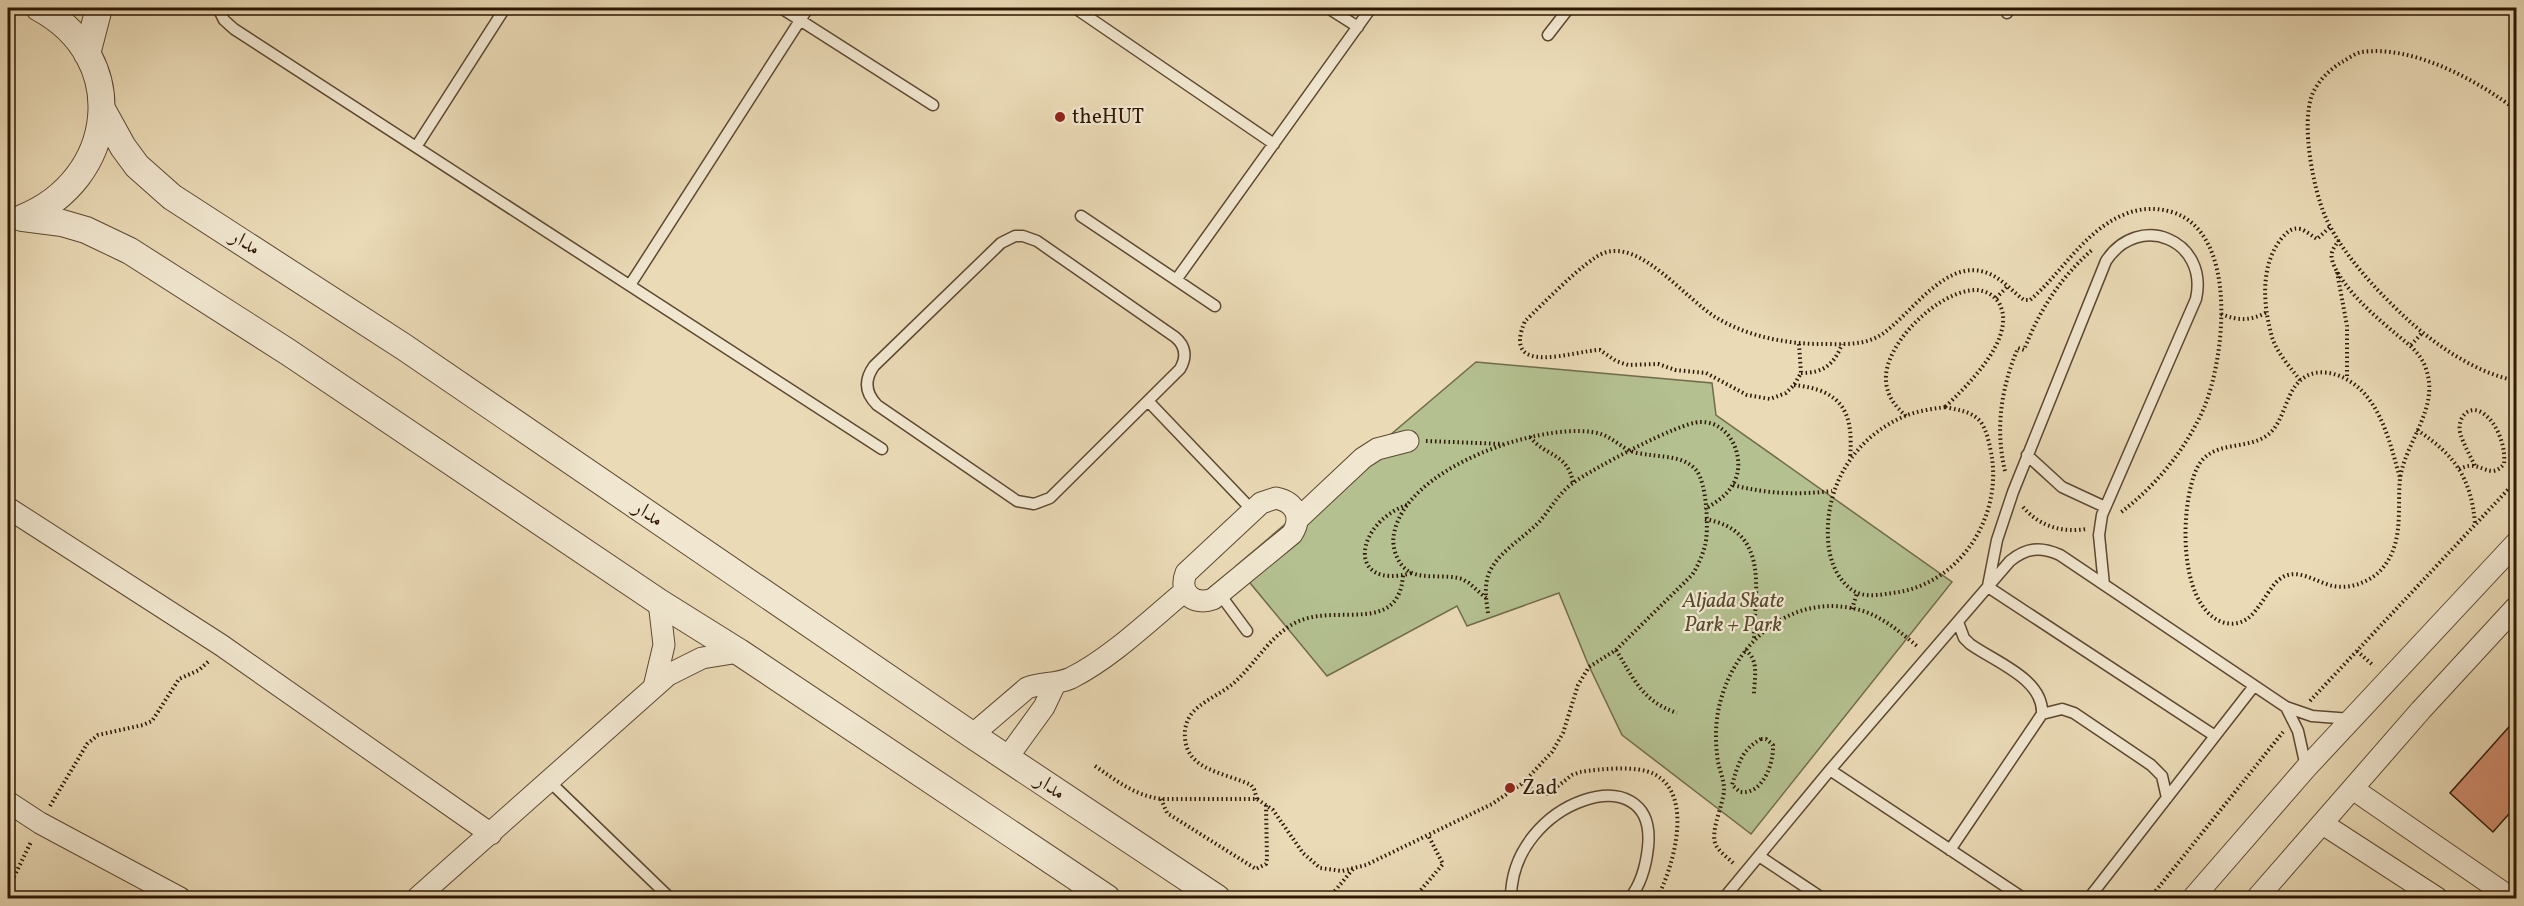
<svg xmlns="http://www.w3.org/2000/svg" width="2524" height="906" viewBox="0 0 2524 906" font-family="Vollkorn,Amiri,serif">
	<style>
		.green { fill: #b4c090; stroke: #706c4a; stroke-width: 1.5 }
		.building { fill: #d38e70; stroke: #2d1703; stroke-width: 1.5 }
		.lines { fill: none; stroke-linecap: round; stroke-linejoin: round }
		.service-casing { stroke: #5c4830; stroke-width: 13 }
		.minor-casing { stroke: #5c4830; stroke-width: 23 }
		.tertiary-casing { stroke: #5c4830; stroke-width: 28 }
		.path { stroke: #2d1703; stroke-width: 4; stroke-dasharray: 1.5 3; stroke-linecap: butt }
		.service { stroke: #f1e7d0; stroke-width: 10 }
		.minor { stroke: #f1e7d0; stroke-width: 21 }
		.tertiary { stroke: #f1e7d0; stroke-width: 26 }
		.poi-dot { fill: #8f2418; stroke: #f1e7d0; stroke-width: 2 }
		.labels { text-anchor: middle; dominant-baseline: central; stroke-width: 4.5; stroke-linejoin: round; paint-order: stroke }
		.poi-label { font-size: 21px; fill: #2d1703; stroke: #f1e7d0; text-anchor: start }
		.street-label { font-size: 21px; fill: #2d1703; stroke: #f1e7d0 }
		.park-label { font-size: 21px; font-style: italic; fill: #564a2d; stroke: #f1e7d0 }
	</style>
	<rect width="100%" height="100%" fill="#eadab6"/>
	<filter id="stains"><feTurbulence type="fractalNoise" baseFrequency=".00333" numOctaves="4"/><feColorMatrix values="0 0 0 0 .2 0 0 0 0 .09 0 0 0 0 .02 0 0 0 .5 -.17"/></filter>
	<radialGradient id="worn" r=".72"><stop offset=".6" stop-color="#630" stop-opacity="0"/><stop offset="1" stop-color="#630" stop-opacity=".3"/></radialGradient>
	<!-- green -->
	<path class="green" d="M 1476,362 L 1712,383 L 1716,415 L 1952,582 L 1751,834 L 1622,735 L 1588,664 L 1559,593 L 1467,626 L 1457,606 L 1327,676 L 1236,566 Z"/>
	<!-- building -->
	<path class="building" d="M 2516,719 L 2516,806 L 2493,832 L 2450,793 Z"/>
	<g class="lines">
		<defs>
			<path id="service" d="M 218,8 L 224,20 L 234,29 L 882,449
				M 781,8 L 933,105
				M 1075,8 L 1274,144
				M 1328,8 L 1358,27
				M 2007,13 L 2010,8
				M 1548,35 L 1569,8
				M 416,147 L 505,8
				M 1081,216 L 1215,306
				M 1015,236 L 1023,236 L 1037,241 L 1175,337 C 1186,346 1187,357 1180,369 L 1050,498 L 1034,504 L 1017,501 L 877,405 C 865,393 864,380 874,366 L 1001,243 Z
				M 1176,280 L 1371,8
				M 630,285 L 808,8
				M 1148,401 L 1253,511
				M 2027,455 L 2062,487 L 2105,507
				M 1988,586 L 1997,540 L 2013,492 L 2106,261 C 2139,211 2209,240 2196,299 L 2102,515 L 2099,535 L 2104,585
				M 1988,587 L 2215,736
				M 1219,593 L 1247,631
				M 1958,622 L 1964,638 L 1970,644 C 1995,662 2044,679 2042,714
				M 2286,707 L 2298,731 L 2306,767
				M 1830,770 L 2023,898
				M 549,781 L 670,898
				M 1950,850 L 2042,714 L 2062,709 L 2074,713 L 2151,765 L 2162,776 L 2167,798
				M 1759,856 L 1822,898
				M 1511,898 C 1511,800 1658,753 1648,847 C 1646,866 1641,884 1630,898
				M 1724,898 L 1830,770 L 2010,561 C 2026,548 2040,546 2060,555 L 2286,707 L 2312,716 L 2351,719
				M 2089,898 L 2254,686"/>
			<path id="minor" d="M 1276,498 C 1295,502 1303,517 1292,534 L 1213,599 C 1194,606 1178,593 1186,573 L 1261,503 Z
				M 8,508 L 221,645 L 491,834
				M 1298,519 L 1363,458 L 1377,449 L 1408,441
				M 654,687 L 664,645 L 659,602
				M 972,735 L 1027,688 C 1042,682 1056,685 1071,678 C 1111,658 1150,620 1185,591
				M 1007,758 L 1044,707 L 1055,684
				M 2353,789 L 2511,898
				M 8,802 L 40,823 L 180,898
				M 2323,824 L 2437,898
				M 417,898 L 668,675 L 702,658 L 739,652
				M 2193,898 L 2306,768 L 2516,543
				M 2257,898 L 2421,710 L 2516,607"/>
			<path id="tertiary" d="M 87,54 L 99,8
				M 102,109 L 123,147 L 137,166 L 172,197 L 404,347 L 972,735 L 1217,898
				M 22,218 C 117,180 132,58 39,8
				M 23,218 L 62,223 L 86,230 L 130,251 L 288,352 L 659,602 L 739,652 L 1107,898"/>
		</defs>
		<!-- service casing -->
		<use href="#service" class="service-casing"/>
		<!-- minor casing -->
		<use href="#minor" class="minor-casing"/>
		<!-- tertiary casing -->
		<use href="#tertiary" class="tertiary-casing"/>
		<!-- path -->
		<path class="path" d="M 2516,110 C 2477,80 2413,45 2362,52 C 2355,53 2348,59 2342,62 C 2330,69 2317,82 2312,95 C 2301,124 2313,188 2325,216 C 2341,253 2378,292 2407,319 C 2438,347 2475,372 2516,381
			M 2339,240 C 2335,246 2330,252 2332,259 C 2333,266 2338,273 2341,278 C 2355,299 2377,318 2396,334 C 2408,344 2421,353 2426,369 C 2440,408 2405,442 2400,479 C 2397,508 2404,539 2385,565 C 2373,582 2348,591 2329,585 C 2308,578 2290,564 2273,586 C 2265,596 2257,612 2247,619 C 2239,624 2231,625 2222,622 C 2177,605 2180,504 2197,468 C 2212,438 2249,452 2270,433 C 2285,419 2286,391 2302,379 C 2312,371 2325,371 2337,375 C 2379,390 2389,440 2400,478
			M 2337,272 L 2347,326 L 2347,379
			M 1996,298 L 2008,286
			M 2221,314 C 2238,321 2251,321 2267,312
			M 1799,344 L 1801,373 L 1794,385 L 1786,393 L 1770,399 L 1747,395 L 1706,373 L 1675,370 L 1658,364 L 1628,365 L 1616,361 L 1600,350 C 1576,350 1500,379 1525,321 C 1541,306 1586,259 1604,253 C 1641,239 1686,300 1717,318 C 1747,336 1786,344 1821,344 C 1840,344 1862,346 1879,336 C 1910,318 1947,252 1992,275 C 2004,281 2013,292 2024,300 L 2030,300 C 2062,273 2083,232 2123,215 C 2139,208 2155,207 2172,212 C 2239,233 2225,357 2204,408 C 2186,449 2156,486 2120,513
			M 2411,345 L 2422,333
			M 1801,373 C 1823,373 1834,365 1842,344
			M 2300,380 C 2290,367 2277,353 2272,337 C 2263,305 2260,266 2281,239 C 2287,232 2292,227 2301,229 C 2306,231 2312,236 2317,239 L 2331,226
			M 1794,385 C 1842,390 1854,412 1850,458
			M 1945,407 C 1958,410 1970,411 1979,420 C 1987,428 1990,447 1992,458 C 2001,521 1957,586 1892,593 C 1879,595 1864,598 1852,590 C 1836,578 1829,559 1828,539 C 1825,485 1855,437 1905,416 C 1917,411 1932,409 1945,407 Z
			M 1906,416 C 1895,406 1887,396 1886,381 C 1883,344 1940,289 1977,290 C 1986,291 1994,295 1999,303 C 2018,337 1967,386 1945,407
			M 2417,430 C 2455,455 2471,478 2475,523
			M 1530,437 C 1546,457 1568,453 1573,483
			M 1426,441 L 1503,444
			M 2459,469 C 2464,467 2469,465 2474,466 C 2486,468 2493,477 2504,464 C 2506,448 2498,424 2484,414 C 2470,403 2457,417 2460,432 C 2463,444 2470,455 2475,466
			M 2005,471 C 1995,429 2001,388 2018,348 L 2024,350 C 2040,309 2060,278 2093,249
			M 1733,485 C 1767,494 1798,495 1832,491
			M 1407,505 C 1355,523 1345,591 1412,573
			M 2023,507 C 2039,526 2062,533 2086,529
			M 1705,519 C 1770,531 1755,588 1754,638
			M 1852,609 L 1857,593
			M 1488,613 C 1486,599 1484,586 1489,573 C 1499,551 1524,538 1540,521 C 1551,508 1559,493 1573,483 C 1592,469 1680,422 1700,422 C 1732,421 1748,462 1732,486 C 1726,496 1715,503 1705,509
			M 1616,650 C 1634,679 1642,701 1677,713
			M 1745,650 C 1760,660 1754,679 1754,695
			M 2357,651 L 2374,666
			M 2310,701 L 2516,481
			M 1761,739 L 1766,739 L 1773,745 C 1774,763 1763,795 1740,792 L 1732,785 C 1738,765 1741,750 1761,739 Z
			M 1095,766 C 1117,781 1134,795 1161,799 L 1257,799 L 1273,810 L 1303,853 L 1320,868 L 1342,871 L 1366,865 L 1492,804 L 1523,783 L 1552,752 L 1563,733 L 1578,685 L 1589,667 L 1616,650 L 1692,575 C 1698,566 1702,556 1705,546 C 1709,530 1707,483 1696,470 C 1685,457 1666,457 1650,455 C 1643,454 1634,453 1628,450 C 1615,442 1607,434 1592,432 C 1534,424 1405,469 1394,534 C 1391,548 1398,567 1412,573 C 1426,579 1446,574 1462,579 L 1469,583 L 1486,598
			M 1523,783 L 1537,793 L 1548,794 L 1572,775 L 1580,772 C 1599,769 1637,765 1654,774 C 1695,795 1673,868 1657,898
			M 1161,799 L 1167,813 L 1256,869 L 1266,864 L 1267,859 L 1266,804
			M 1257,799 L 1254,789 L 1251,785 C 1227,773 1187,771 1185,738 C 1184,728 1187,719 1193,712 C 1205,699 1224,693 1237,680 C 1258,660 1272,633 1299,621 C 1338,604 1399,635 1403,575
			M 50,806 L 87,744 L 98,735 L 143,725 L 152,721 L 179,679 L 199,670 L 210,660
			M 1733,863 C 1728,858 1721,853 1717,847 C 1708,833 1724,805 1724,789 C 1724,780 1720,771 1718,762 C 1715,743 1715,722 1720,703 C 1736,639 1796,590 1863,611 C 1884,618 1900,632 1917,646
			M 8,889 L 31,842
			M 1329,898 L 1353,869
			M 1417,898 L 1420,891 L 1443,864 L 1428,835
			M 2150,898 L 2283,732"/>
		<!-- service -->
		<use href="#service" class="service"/>
		<!-- minor -->
		<use href="#minor" class="minor"/>
		<!-- tertiary -->
		<use href="#tertiary" class="tertiary"/>
	</g>
	<!-- markers -->
	<g class="poi-dot">
		<circle cx="1060" cy="117" r="6"/>
		<circle cx="1510" cy="788" r="6"/>
	</g>
	<g class="labels">
		<!-- poi labels -->
		<g class="poi-label">
			<text x="1072" y="117">theHUT</text>
			<text x="1522" y="788">Zad</text>
		</g>
		<!-- street labels -->
		<g class="street-label">
			<text transform="translate(245 243) rotate(32)">مدار</text>
			<text transform="translate(648 514) rotate(34)">مدار</text>
			<text transform="translate(1050 787) rotate(34)">مدار</text>
		</g>
		<!-- park labels -->
		<g class="park-label">
			<text x="1733" y="601">Aljada Skate<tspan x="1733" dy="24">Park + Park</tspan></text>
		</g>
	</g>
	<!-- margin -->
	<rect width="2524" height="906" fill="none" stroke="#eadab6" stroke-width="30"/>
	<rect x="9" y="9" width="2506" height="888" fill="none" stroke="#2d1703" stroke-width="3"/>
	<rect x="15" y="15" width="2494" height="876" fill="none" stroke="#2d1703" stroke-width="1.5"/>
	<rect width="100%" height="100%" filter="url(#stains)"/>
	<rect width="100%" height="100%" fill="url(#worn)"/>
</svg>
